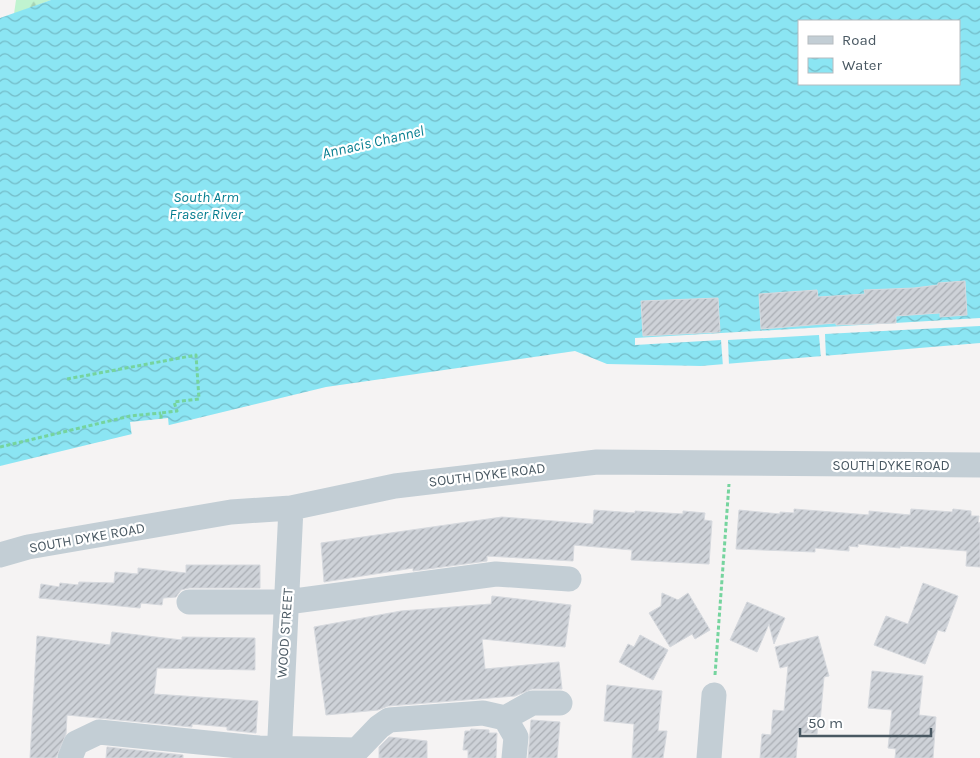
<svg xmlns="http://www.w3.org/2000/svg" width="980" height="758" viewBox="0 0 980 758" font-family="Karla,sans-serif">
	<style>
		.forest { fill: url(#forest-firs) }
		.water { fill: url(#water-waves); fill-rule: evenodd }
		.pier { fill: #f5f3f3 }
		.building { fill: url(#building-hatch); stroke: #d6d9de }
		.lines { fill: none; stroke-linecap: round; stroke-linejoin: round }
		.path { stroke: #75d49e; stroke-width: 3; stroke-dasharray: 4 2.5; stroke-linecap: butt }
		.minor { stroke: #c3ced5; stroke-width: 25 }
		.labels { text-anchor: middle; dominant-baseline: central; stroke-width: 4.5; stroke-linejoin: round; paint-order: stroke }
		.street-label { font-size: 14px; fill: #495862; stroke: #fff }
		.water-label { font-size: 15px; font-style: italic; fill: #067e90; stroke: #fff }
	</style>
	<defs>
		<pattern id="forest-firs" width="22" height="20" patternUnits="userSpaceOnUse" patternTransform="scale(1.25)"><rect width="22" height="20" fill="#c0f3d0"/><path d="M5 1l3.5 6h-7zM16 11l3.5 6h-7z" fill="#a6d2b5"/></pattern>
		<pattern id="water-waves" width="16" height="10" patternUnits="userSpaceOnUse" patternTransform="scale(1.25)"><rect width="16" height="10" fill="#8be5f3"/><path d="M0 5q4-4 8 0t8 0" fill="none" stroke="#74bcc8"/></pattern>
		<pattern id="building-hatch" width="6" height="6" patternUnits="userSpaceOnUse" patternTransform="scale(1.25)"><rect width="6" height="6" fill="#ced2d8"/><path d="M-1 1l2-2M0 6l6-6M5 7l2-2" fill="none" stroke="#a9adb3"/></pattern>
	</defs>
	<rect width="100%" height="100%" fill="#f5f3f3"/>
	<!-- forest -->
	<path class="forest" d="M 16,0 L 51,0 L 14,14 Z"/>
	<!-- water -->
	<path class="water" d="M 51,0 L 980,0 L 980,343 L 701,366 L 607,364 L 575,351 L 326,387 L 0,466 L 0,18 ZM 799,21 L 959,21 L 959,84 L 799,84 Z"/>
	<!-- pier -->
	<path class="pier" d="M 980,318 L 980,326 L 825,334 L 826,358 L 821,359 L 819,335 L 728,340 L 729,366 L 723,367 L 721,340 L 635,345 L 635,338 Z
		M 168,418 L 169,428 L 132,437 L 130,422 Z"/>
	<!-- building -->
	<path class="building" d="M 965,281 L 967,315 L 940,317 L 940,313 L 896,316 L 896,323 L 836,325 L 836,323 L 761,329 L 759,294 L 817,290 L 818,297 L 865,294 L 864,290 L 914,288 L 938,285 L 938,283 Z
		M 718,298 L 720,332 L 643,336 L 641,301 Z
		M 794,509 L 869,515 L 869,511 L 910,515 L 911,509 L 952,512 L 953,509 L 971,511 L 971,516 L 979,516 L 978,522 L 980,523 L 980,567 L 966,566 L 967,551 L 900,546 L 900,548 L 858,544 L 858,547 L 849,546 L 849,551 L 815,548 L 815,552 L 736,549 L 739,510 L 780,514 L 780,512 L 794,513 Z
		M 594,510 L 635,513 L 635,511 L 683,514 L 683,511 L 705,513 L 704,520 L 712,521 L 709,564 L 631,560 L 632,550 L 574,545 L 573,561 L 487,556 L 487,561 L 413,571 L 413,568 L 324,582 L 321,543 L 502,517 L 593,524 Z
		M 186,565 L 260,565 L 260,588 L 189,588 L 181,590 L 176,597 L 163,598 L 162,605 L 141,603 L 140,608 L 39,598 L 41,584 L 59,587 L 60,583 L 78,585 L 79,582 L 114,583 L 115,572 L 138,574 L 138,568 L 186,573 Z
		M 923,583 L 958,596 L 945,632 L 938,630 L 925,664 L 874,645 L 886,616 L 908,624 Z
		M 662,593 L 678,600 L 688,593 L 710,630 L 695,639 L 692,634 L 670,647 L 649,613 L 661,606 Z
		M 492,596 L 571,605 L 565,647 L 482,639 L 485,669 L 559,662 L 562,689 L 532,689 L 515,696 L 388,706 L 378,710 L 326,715 L 314,627 L 401,611 L 491,604 Z
		M 747,602 L 785,618 L 774,644 L 769,624 L 757,652 L 730,640 Z
		M 112,632 L 182,640 L 182,637 L 255,638 L 255,670 L 157,668 L 154,694 L 258,701 L 256,733 L 227,730 L 227,727 L 192,724 L 192,727 L 67,715 L 66,734 L 56,758 L 30,758 L 37,636 L 110,645 Z
		M 640,635 L 668,650 L 653,680 L 619,662 L 628,644 L 634,647 Z
		M 818,636 L 829,676 L 824,677 L 820,722 L 818,722 L 817,734 L 798,733 L 796,758 L 760,758 L 762,734 L 771,735 L 773,710 L 784,711 L 788,666 L 780,668 L 775,647 Z
		M 872,671 L 923,676 L 919,715 L 936,717 L 933,758 L 895,758 L 896,749 L 888,748 L 892,710 L 868,708 Z
		M 607,685 L 662,691 L 658,731 L 667,731 L 663,758 L 632,758 L 634,724 L 604,721 Z
		M 531,720 L 560,722 L 557,758 L 528,758 Z
		M 471,729 L 489,730 L 489,733 L 497,733 L 496,758 L 468,758 L 468,750 L 463,750 L 465,731 L 470,731 Z
		M 389,737 L 427,741 L 427,758 L 379,758 L 379,747 Z
		M 107,747 L 183,755 L 183,758 L 106,758 Z"/>
	<g class="lines">
		<!-- path -->
		<path class="path" d="M 67,379 L 196,355 L 199,399 L 174,402 L 177,411 L 161,413 L 161,419
			M 0,447 L 130,416 L 161,413
			M 715,675 L 729,484"/>
		<!-- minor -->
		<path class="minor" d="M 0,555 L 28,547 L 231,512 L 291,508 L 395,486 L 597,462 L 980,465
			M 189,602 L 287,602 L 496,574 L 569,579
			M 505,718 L 532,703 L 560,703
			M 70,758 L 76,743 L 99,732 L 259,748 L 357,750 L 379,727 L 389,720 L 483,713 L 505,718 L 516,737 L 514,758
			M 279,758 L 291,508
			M 709,758 L 714,695"/>
	</g>
	<g class="labels">
		<!-- street labels -->
		<g class="street-label">
			<text x="891" y="465">SOUTH DYKE ROAD</text>
			<text transform="translate(487 475) rotate(-7)">SOUTH DYKE ROAD</text>
			<text transform="translate(87 538) rotate(-10)">SOUTH DYKE ROAD</text>
			<text transform="translate(285 633) rotate(-86)">WOOD STREET</text>
		</g>
		<!-- water labels -->
		<g class="water-label">
			<text transform="translate(373 142) rotate(-13)">Annacis Channel</text>
			<text x="206" y="197">South Arm<tspan x="206" dy="17">Fraser River</tspan></text>
		</g>
	</g>
	<!-- legend -->
	<rect x="798" y="20" width="162" height="65" fill="#ffffff" stroke="#b6bcc0"/>
	<rect x="808" y="36" width="25" height="8" fill="#c3ced5" stroke="#b6bcc0"/>
	<text x="842" y="45" font-size="15" fill="#495862">Road</text>
	<rect x="808" y="58" width="25" height="15" fill="url(#water-waves)" stroke="#b6bcc0"/>
	<text x="842" y="70" font-size="15" fill="#495862">Water</text>
	<!-- scale -->
	<path d="M800 728v8h131v-8" fill="none" stroke="#495862" stroke-width="2.5"/>
	<text x="808" y="728" font-size="15" fill="#495862" stroke="#ffffff" stroke-width="4" paint-order="stroke">50 m</text>
</svg>
